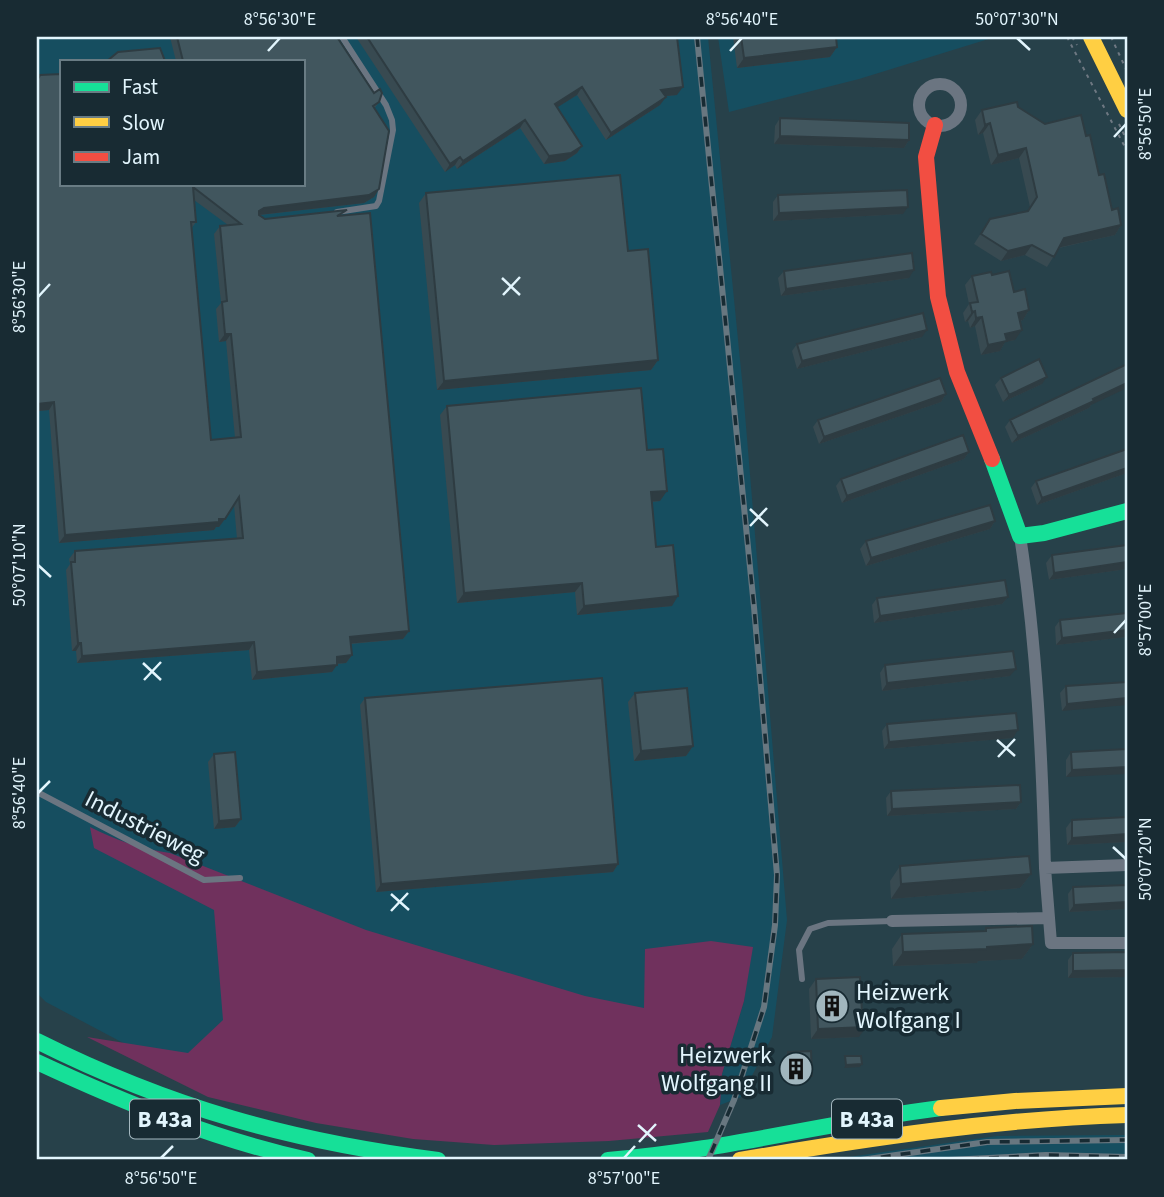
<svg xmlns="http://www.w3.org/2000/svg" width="1164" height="1197" viewBox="0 0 1164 1197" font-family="'Source Sans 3',sans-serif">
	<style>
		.built { fill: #164e60; fill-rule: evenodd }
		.green { fill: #70315d }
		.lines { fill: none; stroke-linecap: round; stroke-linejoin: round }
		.path { stroke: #6e7882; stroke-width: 2; stroke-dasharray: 3.5 5; stroke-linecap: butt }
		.lane { stroke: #6b7581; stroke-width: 6 }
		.street { stroke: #6b7581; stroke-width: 12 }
		.fast { stroke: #16e098; stroke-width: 16 }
		.slow { stroke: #ffcf43; stroke-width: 16 }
		.jam { stroke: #f24e42; stroke-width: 16 }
		.rail-casing { stroke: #687780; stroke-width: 6 }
		.rail { stroke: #182b33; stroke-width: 3.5; stroke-dasharray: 10; stroke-linecap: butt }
		.wall { fill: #384a51; fill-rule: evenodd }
		.shaded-wall { fill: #2e3c42 }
		.building { fill: #41565e; stroke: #2e3c42; stroke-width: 2; fill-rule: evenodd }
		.ticks { fill: none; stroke: #e2f5fd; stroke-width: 2.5 }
		.labels { text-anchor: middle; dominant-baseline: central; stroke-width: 7; stroke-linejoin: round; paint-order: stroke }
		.shield { fill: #182b33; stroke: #a5b8c0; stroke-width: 2 }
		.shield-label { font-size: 23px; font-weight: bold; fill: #e2f5fd }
		.street-label { font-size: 24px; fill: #e2f5fd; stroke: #182b33 }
		.poi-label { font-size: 24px; fill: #e2f5fd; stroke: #182b33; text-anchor: start }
		.neatline { fill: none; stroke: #e2f5fd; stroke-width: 2.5 }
		.ticks-label { font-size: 18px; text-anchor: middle; fill: #e2f5fd }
	</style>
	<rect width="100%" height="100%" fill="#27414a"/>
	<!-- built -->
	<path class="built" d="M 37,37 L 708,37 L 743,390 L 787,920 L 772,1037 L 741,1097 L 720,1105 L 722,1074 L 744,1001 L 751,951 L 681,1119 L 210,1089 L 46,1002 L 37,993 ZM 61,61 L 303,61 L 303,184 L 61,184 Z
		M 718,37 L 995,37 L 859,79 L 729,112 Z
		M 1127,1135 L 1127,1160 L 827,1160 L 997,1136 Z"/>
	<!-- green -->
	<path class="green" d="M 90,827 C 116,840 141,849 170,853 L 366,930 L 585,996 L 644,1008 L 645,949 L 711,941 L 753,947 L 744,1001 L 722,1074 L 720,1105 L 708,1132 L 609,1141 L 494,1145 L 413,1139 L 316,1123 L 208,1097 L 87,1037 L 188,1053 L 223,1020 L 214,910 L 94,848 Z"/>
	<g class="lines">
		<!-- path -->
		<path class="path" d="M 1067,37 L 1127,151
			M 1072,37 L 1077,45
			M 1111,37 L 1127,71
			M 1119,124 L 1127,141"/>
		<!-- lane -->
		<path class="lane" d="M 337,212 L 376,206 L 379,201 L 393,130 L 392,120 L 386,105 L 342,37
			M 37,792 L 204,880 L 240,878
			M 802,979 L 799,950 L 810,929 L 828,923 L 892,921"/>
		<!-- street -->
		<path class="street" d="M919 105a21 21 0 1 1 42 0a21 21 0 1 1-42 0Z
			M 1020,536 C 1037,646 1042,758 1045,868
			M 1049,918 L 1051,943 L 1127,943
			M 892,921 L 1049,918 L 1045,868 L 1127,865"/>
		<!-- fast -->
		<path class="fast" d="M 992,459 L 1020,536 L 1044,533 L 1127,511
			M 37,1041 C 171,1108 290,1141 438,1160
			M 37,1062 C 125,1103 213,1139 308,1160
			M 608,1160 C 720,1151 829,1122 941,1108"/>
		<!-- slow -->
		<path class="slow" d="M 1091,37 L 1127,110
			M 941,1108 L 1015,1101 L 1127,1096
			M 740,1160 C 869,1138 996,1119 1127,1115"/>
		<!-- jam -->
		<path class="jam" d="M 935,125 L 926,157 L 938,297 L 957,372 L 992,459"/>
		<defs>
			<path id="rail" d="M 697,37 L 754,607 L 777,875 L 775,925 L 764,1007 L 734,1100 L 708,1160
				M 861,1160 L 987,1142 L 1127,1140
				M 949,1160 L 1046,1155 L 1127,1157"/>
		</defs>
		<!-- rail casing -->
		<use href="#rail" class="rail-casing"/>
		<!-- rail -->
		<use href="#rail" class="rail"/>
	</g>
	<!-- wall -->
	<path class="wall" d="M 170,37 L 337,37 L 379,102 L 374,109 L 379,189 L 374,197 L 364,203 L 260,215 L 265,219 L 343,215 L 409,631 L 403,639 L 351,644 L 352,655 L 346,663 L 337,664 L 332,672 L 252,680 L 249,650 L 77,663 L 76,651 L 72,651 L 66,570 L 70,564 L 69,559 L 75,551 L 237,539 L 234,505 L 219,527 L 216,527 L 214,530 L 59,543 L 49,410 L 37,411 L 37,80 L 40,75 L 61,184 L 303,184 L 303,61 L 176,61 ZM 194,200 L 228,225 L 220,226 L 214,234 L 221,303 L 216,309 L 219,342 L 226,341 L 235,438 L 211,440 L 191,229 L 196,222 Z
		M 356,37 L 677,37 L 677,95 L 665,96 L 660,105 L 606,140 L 577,95 L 557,107 L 582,146 L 577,153 L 565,161 L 544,164 L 520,128 L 457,169 L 455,165 L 445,172 Z
		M 733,37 L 836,37 L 837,47 L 830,57 L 737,68 Z
		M 1018,107 L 1045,124 L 1086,136 L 1112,210 L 1121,225 L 1115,235 L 1059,248 L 1047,267 L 1025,255 L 1001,261 L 974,244 L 990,219 L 1028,211 L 1030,207 L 1019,158 L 991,165 L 983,133 L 978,135 L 975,120 L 982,110 Z
		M 780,118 L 909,140 L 904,148 L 774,144 L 775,126 Z
		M 426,193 L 628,251 L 658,360 L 651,370 L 437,390 L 419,203 Z
		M 778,195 L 903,214 L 773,221 L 773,202 Z
		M 784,271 L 909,278 L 781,296 L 778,278 Z
		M 992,275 L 1014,292 L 1029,310 L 1023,320 L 1020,321 L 1015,340 L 1005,342 L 1000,351 L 981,355 L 975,326 L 970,328 L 968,321 L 965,322 L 963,313 L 969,304 L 965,285 L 972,276 Z
		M 922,337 L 797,369 L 792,351 L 797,344 Z
		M 1001,378 L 1042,384 L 1003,402 L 995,385 Z
		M 946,394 L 941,402 L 819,444 L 813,427 L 818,420 Z
		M 1091,405 L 1089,408 L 1012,443 L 1005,427 L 1010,420 Z
		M 447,406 L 647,450 L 660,501 L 652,502 L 656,547 L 672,606 L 577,615 L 575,592 L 457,603 L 440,415 Z
		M 1127,449 L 1127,473 L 1037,505 L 1031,488 L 1036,481 Z
		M 969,452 L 964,459 L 842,503 L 836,486 L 841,479 Z
		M 995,521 L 990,529 L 866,566 L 860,549 L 866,541 Z
		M 1127,545 L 1127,569 L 1049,580 L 1046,563 L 1052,555 Z
		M 1008,597 L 1002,604 L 874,623 L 872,605 L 877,598 Z
		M 1127,613 L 1127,637 L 1056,645 L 1055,627 L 1060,620 Z
		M 885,665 L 1010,676 L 882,691 L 880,673 Z
		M 1127,682 L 1062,711 L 1060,693 L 1066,686 Z
		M 635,693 L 693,746 L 686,756 L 634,761 L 628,702 Z
		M 365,698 L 618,864 L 613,872 L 376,892 L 360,705 Z
		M 887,724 L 1013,738 L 884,749 L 882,731 Z
		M 1127,749 L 1066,777 L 1066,760 L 1071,752 Z
		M 214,754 L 241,819 L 235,827 L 214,829 L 208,762 Z
		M 891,791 L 1021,802 L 1016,809 L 887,816 L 886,798 Z
		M 1127,817 L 1127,842 L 1067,845 L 1066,828 L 1072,820 Z
		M 900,866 L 1031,874 L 1020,888 L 891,899 L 890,881 Z
		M 1127,885 L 1127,909 L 1069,912 L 1068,894 L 1073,887 Z
		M 986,928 L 1033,944 L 1022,959 L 978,961 L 977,963 L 893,966 L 892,949 L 902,934 L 984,931 Z
		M 1127,952 L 1127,977 L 1068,978 L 1068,960 L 1073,953 Z
		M 816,979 L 862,1012 L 859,1037 L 811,1039 L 809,989 Z
		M 788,1052 L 808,1081 L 785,1081 L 784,1057 Z"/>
	<!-- shaded-wall -->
	<path class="shaded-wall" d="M 837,47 L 830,57 L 737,68 L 744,58 Z
		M 582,87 L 577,95 L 550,112 L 555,104 Z
		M 683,87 L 677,95 L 655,97 L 661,90 Z
		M 666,97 L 660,105 L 606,140 L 611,133 Z
		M 525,120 L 520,128 L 457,169 L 463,161 Z
		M 990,123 L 983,133 L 978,135 L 985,125 Z
		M 780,136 L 909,140 L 904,148 L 774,144 Z
		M 582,146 L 577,153 L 565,161 L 544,164 L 549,156 Z
		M 1026,148 L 1019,158 L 991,165 L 998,155 Z
		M 460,157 L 455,165 L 445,172 L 450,164 Z
		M 379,189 L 374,197 L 364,203 L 258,215 L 259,211 L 264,208 Z
		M 908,207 L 903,214 L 773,221 L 779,213 Z
		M 1121,225 L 1115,235 L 1057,248 L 1064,238 Z
		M 1032,245 L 1025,255 L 1001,261 L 1008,251 Z
		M 914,270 L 909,278 L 781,296 L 786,289 Z
		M 1029,310 L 1023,320 L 1011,323 L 1018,313 Z
		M 975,311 L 968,321 L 965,322 L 972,312 Z
		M 982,317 L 975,326 L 970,328 L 976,318 Z
		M 927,330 L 922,337 L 797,369 L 802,361 Z
		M 1022,330 L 1015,340 L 1005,342 L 1000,351 L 981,355 L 988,345 L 1005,334 Z
		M 225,334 L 231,334 L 226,341 L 219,342 Z
		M 658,360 L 651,370 L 437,390 L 444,381 Z
		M 1047,377 L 1042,384 L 1003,402 L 1009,395 Z
		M 1127,383 L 1127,388 L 1091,405 L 1089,408 L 1012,443 L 1018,436 Z
		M 946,394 L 941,402 L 819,444 L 824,437 Z
		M 54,402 L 49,410 L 37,411 L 37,404 Z
		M 969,452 L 964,459 L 842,503 L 847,496 Z
		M 1127,468 L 1127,473 L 1037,505 L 1042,498 Z
		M 667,491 L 660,501 L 644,502 L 651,492 Z
		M 225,519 L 219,527 L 216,527 L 214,530 L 59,543 L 65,535 Z
		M 995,521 L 990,529 L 866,566 L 871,558 Z
		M 1127,562 L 1127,569 L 1049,580 L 1054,573 Z
		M 582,583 L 575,592 L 457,603 L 464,593 Z
		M 678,596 L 672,606 L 577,615 L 584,606 Z
		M 1008,597 L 1002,604 L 874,623 L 880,616 Z
		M 1127,630 L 1127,637 L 1056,645 L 1062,638 Z
		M 409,631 L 403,639 L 345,644 L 350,637 Z
		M 254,642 L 249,650 L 77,663 L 82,656 Z
		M 78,643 L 81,643 L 76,651 L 72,651 Z
		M 352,655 L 346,663 L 331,664 L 337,657 Z
		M 337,665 L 332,672 L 252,680 L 257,672 Z
		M 1016,669 L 1010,676 L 882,691 L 887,683 Z
		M 1127,698 L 1127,705 L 1062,711 L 1067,704 Z
		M 1018,730 L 1013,738 L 884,749 L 889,742 Z
		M 693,746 L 686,756 L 634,761 L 641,751 Z
		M 1127,767 L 1127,774 L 1066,777 L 1072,770 Z
		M 1021,802 L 1016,809 L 887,816 L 892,809 Z
		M 241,819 L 235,827 L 214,829 L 219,821 Z
		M 1127,834 L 1127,842 L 1067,845 L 1072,838 Z
		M 618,864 L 613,872 L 376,892 L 381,884 Z
		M 1031,874 L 1020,888 L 891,899 L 901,884 Z
		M 1127,902 L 1127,909 L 1069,912 L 1074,905 Z
		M 1033,944 L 1022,959 L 978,961 L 977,963 L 893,966 L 903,952 Z
		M 1127,970 L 1127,977 L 1068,978 L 1073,971 Z
		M 866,1027 L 859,1037 L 811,1039 L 818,1029 Z
		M 862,1064 L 860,1067 L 844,1068 L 846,1065 Z
		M 788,1076 L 812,1076 L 808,1081 L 785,1081 Z"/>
	<!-- building -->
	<path class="building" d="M 177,37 L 337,37 L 374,93 L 380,89 L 382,93 L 379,102 L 373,106 L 389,131 L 379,189 L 369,195 L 264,208 L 259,211 L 259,215 L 265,219 L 347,210 L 337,216 L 370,213 L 409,631 L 350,637 L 352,655 L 337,657 L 337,665 L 257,672 L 254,642 L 82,656 L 81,643 L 78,643 L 71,562 L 75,562 L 75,551 L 243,538 L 239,497 L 225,519 L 219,519 L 219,522 L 65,535 L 54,402 L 37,404 L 37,81 L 40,75 L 61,74 L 61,184 L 303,184 L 303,61 L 183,61 ZM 193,187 L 241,224 L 220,226 L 227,301 L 222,302 L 225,334 L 231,334 L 241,437 L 211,440 L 191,222 L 196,222 Z
		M 367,37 L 677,37 L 683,87 L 661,90 L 666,97 L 611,133 L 582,87 L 555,104 L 582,146 L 571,153 L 549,156 L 525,120 L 463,161 L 460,157 L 450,164 Z
		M 741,37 L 836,37 L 837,47 L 744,58 Z
		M 160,48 L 165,61 L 107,61 L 118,52 Z
		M 1017,102 L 1018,107 L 1045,124 L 1081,115 L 1086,136 L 1090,135 L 1099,175 L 1104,174 L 1112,210 L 1118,208 L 1121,225 L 1064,238 L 1054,257 L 1032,245 L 1008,251 L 981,234 L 990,219 L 1028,211 L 1037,197 L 1026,148 L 998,155 L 990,123 L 985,125 L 982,110 Z
		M 780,118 L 909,123 L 909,140 L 780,136 Z
		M 620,175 L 628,251 L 648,249 L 658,360 L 444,381 L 426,193 Z
		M 907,190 L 908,207 L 779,213 L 778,195 Z
		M 912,253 L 914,270 L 786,289 L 784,271 Z
		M 1009,271 L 1014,292 L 1025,289 L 1029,310 L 1018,313 L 1022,330 L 1005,334 L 1007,341 L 988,345 L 982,317 L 976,318 L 975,311 L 972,312 L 970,303 L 978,302 L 972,276 L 991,272 L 992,275 Z
		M 923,313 L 927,330 L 802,361 L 797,344 Z
		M 1039,359 L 1047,377 L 1009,395 L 1001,378 Z
		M 1127,364 L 1127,383 L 1093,399 L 1094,401 L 1018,436 L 1010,420 Z
		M 940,378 L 946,394 L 824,437 L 818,420 Z
		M 641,388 L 647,450 L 663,449 L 667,491 L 651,492 L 656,547 L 673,545 L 678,596 L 584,606 L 582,583 L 464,593 L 447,406 Z
		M 963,435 L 969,452 L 847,496 L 841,479 Z
		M 1127,449 L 1127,468 L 1042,498 L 1036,481 Z
		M 990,505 L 995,521 L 871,558 L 866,541 Z
		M 1127,545 L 1127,562 L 1054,573 L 1052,555 Z
		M 1005,580 L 1008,597 L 880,616 L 877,598 Z
		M 1127,613 L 1127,630 L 1062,638 L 1060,620 Z
		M 1013,651 L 1016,669 L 887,683 L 885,665 Z
		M 602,678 L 618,864 L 381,884 L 365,698 Z
		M 1127,682 L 1127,698 L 1067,704 L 1066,686 Z
		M 687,688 L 693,746 L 641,751 L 635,693 Z
		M 1016,713 L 1018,730 L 889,742 L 887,724 Z
		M 1127,749 L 1127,767 L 1072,770 L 1071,752 Z
		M 235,752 L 241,819 L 219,821 L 214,754 Z
		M 1020,785 L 1021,802 L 892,809 L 891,791 Z
		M 1127,817 L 1127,834 L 1072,838 L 1072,820 Z
		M 1029,856 L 1031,874 L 901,884 L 900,866 Z
		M 1127,885 L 1127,902 L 1074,905 L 1073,887 Z
		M 1032,926 L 1033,944 L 987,947 L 987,949 L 903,952 L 902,934 L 986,931 L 986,928 Z
		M 1127,952 L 1127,970 L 1073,971 L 1073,953 Z
		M 860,977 L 862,1012 L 866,1012 L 866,1027 L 818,1029 L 816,979 Z
		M 811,1051 L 812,1076 L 788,1076 L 788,1052 Z
		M 845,1056 L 861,1056 L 862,1064 L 846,1065 Z"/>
	<!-- ticks -->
	<path class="ticks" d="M 1017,38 L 1030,50M 268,51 L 280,38M 730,51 L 742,38M 1114,137 L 1126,124M 502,278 L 520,295M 503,295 L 520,277M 38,297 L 50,284M 750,509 L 768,526M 750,526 L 767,508M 38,565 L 51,577M 1114,633 L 1126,620M 143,663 L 161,680M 144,680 L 161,662M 997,740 L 1015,756M 998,757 L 1015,739M 38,793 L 50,781M 1113,847 L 1126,859M 391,894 L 409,910M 391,911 L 408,893M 638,1125 L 656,1141M 639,1142 L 656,1124M 161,1158 L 173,1146M 624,1158 L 635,1146"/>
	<!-- icons -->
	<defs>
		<symbol id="building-disc" viewBox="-11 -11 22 22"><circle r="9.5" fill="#a1b6be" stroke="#182b33"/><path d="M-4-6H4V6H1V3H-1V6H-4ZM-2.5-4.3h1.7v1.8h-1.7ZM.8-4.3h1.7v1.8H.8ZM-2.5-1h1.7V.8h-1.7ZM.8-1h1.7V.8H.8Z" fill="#111"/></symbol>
	</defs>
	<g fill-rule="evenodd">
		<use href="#building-disc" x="813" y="987" width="38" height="38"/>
		<use href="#building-disc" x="777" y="1050" width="38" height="38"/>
	</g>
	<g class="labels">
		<!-- shield labels -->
		<g class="shield">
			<rect x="130" y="1099.5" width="70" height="39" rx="5"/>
			<rect x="832" y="1099.5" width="70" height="39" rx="5"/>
		</g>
		<g class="shield-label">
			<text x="165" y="1119">B 43a</text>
			<text x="867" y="1119">B 43a</text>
		</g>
		<!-- street labels -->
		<g class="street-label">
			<text transform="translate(145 827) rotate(27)">Industrieweg</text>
		</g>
		<!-- poi labels -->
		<g class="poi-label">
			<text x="856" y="992">Heizwerk<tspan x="856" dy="28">Wolfgang I</tspan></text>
			<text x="772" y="1055" text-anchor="end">Heizwerk<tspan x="772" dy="28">Wolfgang II</tspan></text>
		</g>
	</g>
	<!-- border -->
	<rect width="1164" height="1197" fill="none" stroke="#182b33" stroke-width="77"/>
	<!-- legend -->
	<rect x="60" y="60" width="245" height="126" fill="#182b33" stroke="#697c84" stroke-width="2"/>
	<rect x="74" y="82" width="35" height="10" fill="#16e098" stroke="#697c84" stroke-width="2"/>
	<text x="122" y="94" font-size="21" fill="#e2f5fd">Fast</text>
	<rect x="74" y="117" width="35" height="10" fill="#ffcf43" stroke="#697c84" stroke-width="2"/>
	<text x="122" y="130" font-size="21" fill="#e2f5fd">Slow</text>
	<rect x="74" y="152" width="35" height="10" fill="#f24e42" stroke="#697c84" stroke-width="2"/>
	<text x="122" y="164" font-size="21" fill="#e2f5fd">Jam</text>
	<rect x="38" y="38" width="1088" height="1120" class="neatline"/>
	<g class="ticks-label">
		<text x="280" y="25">8°56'30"E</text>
		<text x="742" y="25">8°56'40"E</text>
		<text x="1017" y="25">50°07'30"N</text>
		<text transform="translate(1145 124) rotate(-90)" y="6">8°56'50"E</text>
		<text transform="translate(19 297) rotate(-90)" y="6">8°56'30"E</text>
		<text transform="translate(19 565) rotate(-90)" y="6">50°07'10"N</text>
		<text transform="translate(1145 620) rotate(-90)" y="6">8°57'00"E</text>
		<text transform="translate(19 793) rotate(-90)" y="6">8°56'40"E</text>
		<text transform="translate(1145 859) rotate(-90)" y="6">50°07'20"N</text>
		<text x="161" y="1184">8°56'50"E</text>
		<text x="624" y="1184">8°57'00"E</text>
	</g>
</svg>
